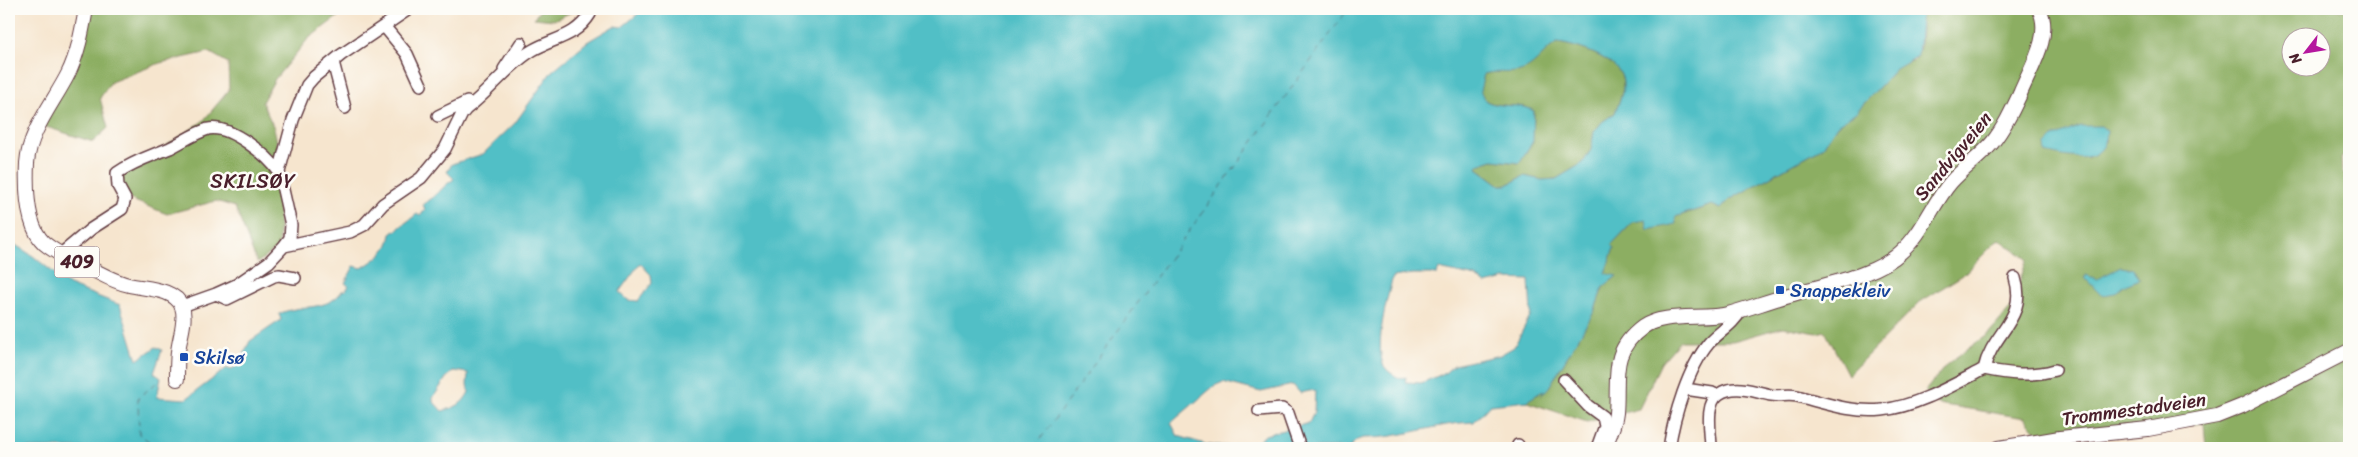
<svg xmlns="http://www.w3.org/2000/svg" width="2358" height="457" viewBox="0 0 2358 457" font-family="Sriracha,sans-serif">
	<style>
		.forest { fill: #8cae62; stroke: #6b6646; fill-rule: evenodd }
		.water { fill: #51bfc6; stroke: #4e6f78; fill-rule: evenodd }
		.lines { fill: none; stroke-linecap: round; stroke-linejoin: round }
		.ferry { stroke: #4c5761; stroke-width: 1; stroke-dasharray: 6 5; stroke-linecap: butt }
		.minor-casing { stroke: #643d43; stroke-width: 14 }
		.major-casing { stroke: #643d43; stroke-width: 16 }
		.minor { stroke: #fff; stroke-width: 11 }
		.major { stroke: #fff; stroke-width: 14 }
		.transit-dot { fill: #1a4fb4; stroke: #fdfcf7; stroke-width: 2 }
		.labels { text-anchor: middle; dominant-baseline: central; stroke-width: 5; stroke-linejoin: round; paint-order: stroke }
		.shield { fill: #fdfcf7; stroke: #806168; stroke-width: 1 }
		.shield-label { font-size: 18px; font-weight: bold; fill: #4a1f2b }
		.street-label { font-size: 19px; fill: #4a1f2b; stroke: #fdfcf7 }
		.transit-label { font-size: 19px; fill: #164399; stroke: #fdfcf7; text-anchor: start }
		.neighbourhood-label { font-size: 20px; letter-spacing: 1px; fill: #4a1f2b; stroke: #fdfcf7 }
	</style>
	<rect width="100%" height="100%" fill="#fdfcf7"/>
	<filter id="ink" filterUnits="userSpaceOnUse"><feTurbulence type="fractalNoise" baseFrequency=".02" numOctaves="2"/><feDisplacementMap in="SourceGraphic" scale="10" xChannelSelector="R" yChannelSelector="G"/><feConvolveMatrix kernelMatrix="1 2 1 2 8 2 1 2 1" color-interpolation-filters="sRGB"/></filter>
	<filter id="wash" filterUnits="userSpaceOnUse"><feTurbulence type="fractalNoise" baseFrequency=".0096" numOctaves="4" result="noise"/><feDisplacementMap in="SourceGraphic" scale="20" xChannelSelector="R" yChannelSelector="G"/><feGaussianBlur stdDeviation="1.12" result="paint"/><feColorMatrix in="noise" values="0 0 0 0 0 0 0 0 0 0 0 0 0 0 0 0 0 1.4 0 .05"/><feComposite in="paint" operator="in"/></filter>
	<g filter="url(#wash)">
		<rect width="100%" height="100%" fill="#f6e5ce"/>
		<!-- forest -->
		<path class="forest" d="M 90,9 L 348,9 L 308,39 L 275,79 L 262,102 L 274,128 L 279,151 L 279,247 L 257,263 L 235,207 L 216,201 L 167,214 L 122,196 L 117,179 L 203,121 L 229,90 L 228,63 L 209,52 L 160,63 L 111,82 L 100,98 L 108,128 L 93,142 L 37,124 L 45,112 L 83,17 Z
			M 541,9 L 578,9 L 554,20 L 534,18 Z
			M 1922,9 L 2349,9 L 2349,152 L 2341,157 L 2342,172 L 2349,180 L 2349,448 L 2206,448 L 2204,423 L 2043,440 L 2025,418 L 1938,404 L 1925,391 L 1947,364 L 1988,334 L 2011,308 L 2027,259 L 1999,239 L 1963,275 L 1920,302 L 1848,375 L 1825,331 L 1817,333 L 1783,327 L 1733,341 L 1680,341 L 1661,363 L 1639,409 L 1587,422 L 1524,401 L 1549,387 L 1594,312 L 1603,287 L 1616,277 L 1605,273 L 1614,248 L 1611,245 L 1633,222 L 1646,219 L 1649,230 L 1675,217 L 1712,205 L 1721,209 L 1729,200 L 1823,147 L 1837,125 L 1856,112 L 1896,69 L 1901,64 L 1915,60 L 1920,47 ZM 2290,38 L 2320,38 L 2320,68 L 2290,68 ZM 2072,129 L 2107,140 L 2099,151 L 2087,158 L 2069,131 Z
			M 1557,43 C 1575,45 1623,59 1623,83 C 1624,92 1618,104 1615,113 L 1602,122 L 1594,132 L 1591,149 L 1583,163 L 1556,179 L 1542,180 L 1524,176 L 1507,185 L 1500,185 L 1477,168 L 1478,165 L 1493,160 L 1519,163 L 1533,141 L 1534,111 C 1520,102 1501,109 1486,101 L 1479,91 L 1484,74 L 1497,70 L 1506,72 Z"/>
		<!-- water -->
		<path class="water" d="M 644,9 L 1922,9 L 1918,56 L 1896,69 L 1856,112 L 1837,125 L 1823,147 L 1729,200 L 1721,209 L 1712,205 L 1675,217 L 1676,224 L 1648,230 L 1646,220 L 1633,222 L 1611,245 L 1614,248 L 1605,273 L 1617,276 L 1603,287 L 1594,312 L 1549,387 L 1541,396 L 1544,390 L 1527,401 L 1490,405 L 1474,422 C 1436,423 1401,439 1363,438 L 1357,440 L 1349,448 L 9,448 L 9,241 L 33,256 L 69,285 L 120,305 L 137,360 L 156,347 L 162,350 L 154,373 L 161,378 L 157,397 L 186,399 L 227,368 L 230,370 L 238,365 L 250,341 L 281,320 L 279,314 C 301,303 327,313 343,290 L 345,291 L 349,286 L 345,283 L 354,266 L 362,268 C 376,259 389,251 391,234 L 417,214 L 420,216 L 425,210 L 423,204 C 437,197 441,187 454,179 L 447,172 L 452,164 L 483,154 L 515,123 L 552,71 L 587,42 L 614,26 L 622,27 ZM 1557,43 C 1575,45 1623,59 1623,83 C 1624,92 1618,104 1615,113 L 1602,122 L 1594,132 L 1591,149 L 1583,163 L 1556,179 L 1542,180 L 1524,176 L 1507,185 L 1500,185 L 1477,168 L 1478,165 L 1493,160 L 1520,163 L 1533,141 L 1534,111 C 1520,102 1501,109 1486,101 L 1480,91 L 1484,74 C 1498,70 1511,75 1523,70 C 1537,65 1544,50 1557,43 ZM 640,263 L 651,275 L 652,283 L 638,301 L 628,300 L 619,292 ZM 1439,269 L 1476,277 L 1486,284 L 1505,279 L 1529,280 L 1531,314 L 1514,347 L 1500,355 L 1454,365 L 1445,373 L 1421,383 L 1405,382 L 1406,377 L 1401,379 C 1394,375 1386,371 1383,364 C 1375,342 1387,298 1393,277 L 1413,274 L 1437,274 ZM 454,371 L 468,373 L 467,385 L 469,392 C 462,405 456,407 442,411 L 433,401 L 433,398 L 446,378 ZM 1223,382 L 1261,392 L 1293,385 L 1300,393 L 1315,390 L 1314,412 L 1309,423 L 1265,435 L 1251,448 L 1208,445 L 1178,436 L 1171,423 L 1214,386 Z
			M 2080,126 L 2101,126 L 2107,131 C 2106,167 2069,158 2045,152 L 2046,145 L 2054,137 Z
			M 2121,267 L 2133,269 L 2140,279 L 2123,286 L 2115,293 L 2104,295 L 2099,293 L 2085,278 L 2086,275 L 2097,279 Z"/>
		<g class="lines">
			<!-- ferry -->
			<path class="ferry" d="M 158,448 L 139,434 L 138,398 L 161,379
				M 1034,448 L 1348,9"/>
		</g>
	</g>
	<g filter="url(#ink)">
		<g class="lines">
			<defs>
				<path id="minor" d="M 384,26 L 407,54 L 421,85
					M 333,62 L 345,108
					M 504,69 L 521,43
					M 438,116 L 467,102
					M 284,246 L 290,238 L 291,225 L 279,172 L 293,120 L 307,85 L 314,77 L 341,55 L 409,9
					M 61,254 L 91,229 L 122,209 L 125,199 L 118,186 L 117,173 C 134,161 151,156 170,148 C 182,142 195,133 208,129 C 230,124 268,156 279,172
					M 216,294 L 227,299 L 274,276 L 279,275 L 295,278
					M 182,306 L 216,294 L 236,285 L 269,262 L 284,246 L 350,232 L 364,225 L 383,204 L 421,178 L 445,149 L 462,114 L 466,109 C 489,92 510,63 533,50 C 554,38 576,37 590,14
					M 1984,369 C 2008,374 2031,377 2055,370
					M 1564,380 L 1588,406 L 1603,417 L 1605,426 L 1597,448
					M 1685,389 L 1712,393 L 1717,396
					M 1259,411 L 1282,409 L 1288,413 L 1300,448
					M 1518,445 L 1519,448
					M 1669,448 C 1674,416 1688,368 1709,343 C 1719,332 1734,324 1741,310
					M 1711,448 C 1711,433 1704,404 1719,394 C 1734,384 1754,391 1770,395 C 1779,397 1788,394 1797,396 C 1825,403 1852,413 1882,410 C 1918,406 1953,385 1984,369 C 1992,332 2028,319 2015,278"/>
				<path id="major" d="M 86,9 C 82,31 78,54 68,74 C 54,102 29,131 27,163 C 26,186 26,226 44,243 C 56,253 73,261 87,267 C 100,273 114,282 129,285 C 145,289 175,288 182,307 C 187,320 179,339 178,352 C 177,361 177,370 177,379
					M 1604,448 C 1609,437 1615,425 1616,413 C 1619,378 1609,352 1643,327 C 1663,312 1703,320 1728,314 C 1750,308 1771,300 1793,294 C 1826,284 1876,276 1901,252 C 1923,233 1932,204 1951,182 C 1964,168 1980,157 1992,143 C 2004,128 2012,111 2020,94 C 2030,69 2053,35 2039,9
					M 1999,448 L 2060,438 L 2148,429 L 2217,416 L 2242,406 L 2349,351"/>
			</defs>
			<!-- minor casing -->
			<use href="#minor" class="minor-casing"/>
			<!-- major casing -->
			<use href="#major" class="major-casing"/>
			<!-- minor -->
			<use href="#minor" class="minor"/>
			<!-- major -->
			<use href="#major" class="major"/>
		</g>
	</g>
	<!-- markers -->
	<g class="transit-dot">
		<rect x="1775" y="285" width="10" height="10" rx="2.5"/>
		<rect x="179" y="352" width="10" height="10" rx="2.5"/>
	</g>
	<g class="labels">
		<!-- shield labels -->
		<rect class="shield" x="54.5" y="246.5" width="45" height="31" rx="4"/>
		<g class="shield-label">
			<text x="77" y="262">409</text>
		</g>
		<!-- street labels -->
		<g class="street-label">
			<text transform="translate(1953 156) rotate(-50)">Sandvigveien</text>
			<text transform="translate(2134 409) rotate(-8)">Trommestadveien</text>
		</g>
		<!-- transit labels -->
		<g class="transit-label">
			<text x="1790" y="290">Snappekleiv</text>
			<text x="194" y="357">Skilsø</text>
		</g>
		<!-- neighbourhood labels -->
		<g class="neighbourhood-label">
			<text x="253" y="181">SKILSØY</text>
		</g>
	</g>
	<!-- margin -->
	<rect width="2358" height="457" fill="none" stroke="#fdfcf7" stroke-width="30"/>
	<!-- north arrow -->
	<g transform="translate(2306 52) rotate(239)"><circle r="24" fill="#fdfcf7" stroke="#b5a4a5"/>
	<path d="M0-4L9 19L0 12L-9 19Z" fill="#b5179e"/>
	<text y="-8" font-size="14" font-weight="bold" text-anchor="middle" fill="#4a1f2b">N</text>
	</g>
</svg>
